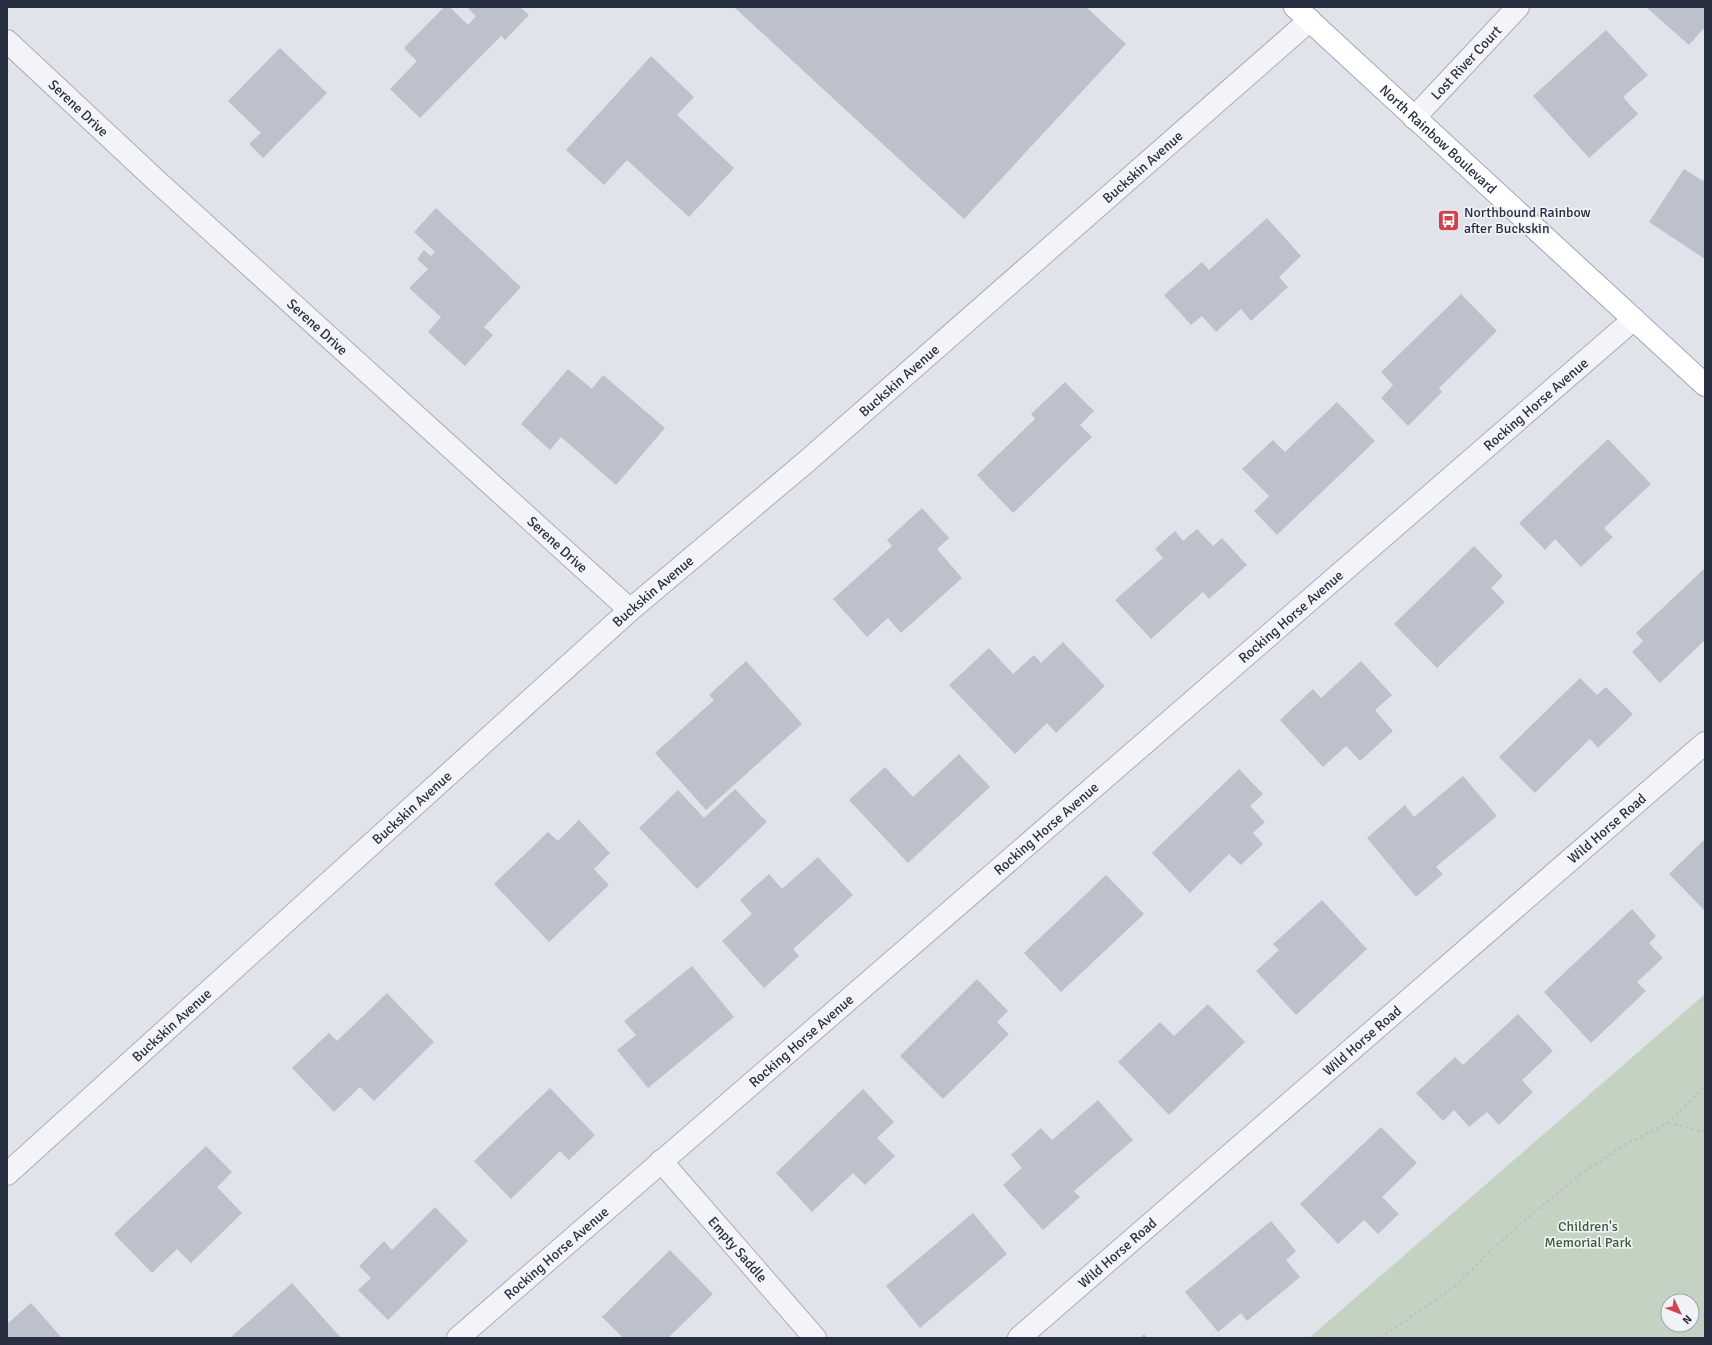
<svg xmlns="http://www.w3.org/2000/svg" width="1712" height="1345" viewBox="0 0 1712 1345" font-family="Signika,sans-serif">
	<style>
		.green { fill: #c4d3c1; fill-rule: evenodd }
		.building { fill: #bdc1cc }
		.lines { fill: none; stroke-linecap: round; stroke-linejoin: round }
		.minor-casing { stroke: #a9adb7; stroke-width: 24 }
		.major-casing { stroke: #9fa6b5; stroke-width: 24 }
		.path { stroke: #bec1c8; stroke-width: 2.5; stroke-dasharray: 3 3; stroke-linecap: butt }
		.minor { stroke: #f3f4f7; stroke-width: 22 }
		.major { stroke: #fff; stroke-width: 22 }
		.labels { text-anchor: middle; dominant-baseline: central; stroke-width: 3.5; stroke-linejoin: round; paint-order: stroke }
		.street-label { font-size: 14px; fill: #282f41; stroke: #f0f2f7 }
		.poi-label { font-size: 14px; fill: #282f41; stroke: #f0f2f7; text-anchor: start }
		.park-label { font-size: 14px; fill: #395d36; stroke: #f0f2f7 }
	</style>
	<rect width="100%" height="100%" fill="#e0e3e9"/>
	<!-- green -->
	<path class="green" d="M 1705,994 L 1705,1338 L 1309,1338 ZM 1668,1301 L 1692,1301 L 1692,1325 L 1668,1325 Z"/>
	<!-- building -->
	<path class="building" d="M 444,7 L 450,7 L 468,25 L 476,16 L 467,7 L 520,7 L 529,15 L 505,40 L 501,36 L 420,118 L 390,89 L 417,61 L 404,48 Z
		M 734,7 L 1086,7 L 1126,44 L 964,219 Z
		M 1646,7 L 1705,7 L 1705,27 L 1689,45 Z
		M 1606,30 L 1648,75 L 1623,97 L 1638,114 L 1589,158 L 1533,96 Z
		M 280,48 L 327,93 L 263,158 L 249,144 L 261,133 L 228,101 Z
		M 651,56 L 694,97 L 677,115 L 734,168 L 689,217 L 627,160 L 604,185 L 566,150 Z
		M 1684,169 L 1703,181 L 1705,177 L 1705,259 L 1649,222 Z
		M 436,208 L 521,287 L 484,327 L 493,335 L 465,366 L 428,332 L 441,317 L 409,288 L 428,269 L 417,259 L 424,250 L 431,256 L 435,252 L 414,232 Z
		M 1267,218 L 1301,256 L 1279,277 L 1288,287 L 1251,321 L 1241,309 L 1216,332 L 1202,316 L 1191,325 L 1164,295 L 1202,262 L 1209,270 Z
		M 1461,294 L 1497,331 L 1439,388 L 1442,392 L 1408,426 L 1381,398 L 1393,385 L 1381,372 Z
		M 568,369 L 592,389 L 603,375 L 665,428 L 616,485 L 561,437 L 550,450 L 521,424 Z
		M 1065,382 L 1094,411 L 1080,425 L 1092,437 L 1013,513 L 977,475 L 1035,419 L 1031,414 Z
		M 1337,402 L 1375,441 L 1277,535 L 1254,511 L 1269,496 L 1242,469 L 1273,440 L 1285,452 Z
		M 1608,439 L 1651,484 L 1604,528 L 1613,537 L 1581,567 L 1555,539 L 1545,550 L 1519,523 Z
		M 922,508 L 949,538 L 937,549 L 962,578 L 901,633 L 888,618 L 867,637 L 833,599 L 892,546 L 887,540 Z
		M 1197,529 L 1213,546 L 1222,538 L 1247,565 L 1209,599 L 1203,592 L 1151,639 L 1115,600 L 1163,558 L 1155,549 L 1175,531 L 1183,541 Z
		M 1474,546 L 1503,576 L 1491,588 L 1505,602 L 1437,668 L 1394,624 Z
		M 1705,568 L 1705,640 L 1660,683 L 1632,652 L 1643,641 L 1636,633 Z
		M 1063,642 L 1105,686 L 1056,733 L 1047,723 L 1015,754 L 949,685 L 989,648 L 1013,674 L 1034,655 L 1041,663 Z
		M 746,661 L 802,724 L 706,810 L 655,753 L 714,700 L 709,695 Z
		M 1361,661 L 1392,695 L 1375,710 L 1393,731 L 1360,761 L 1346,746 L 1323,767 L 1280,720 L 1313,689 L 1321,698 Z
		M 1580,678 L 1597,695 L 1606,687 L 1633,714 L 1598,748 L 1590,739 L 1535,793 L 1499,757 Z
		M 959,754 L 990,787 L 908,863 L 849,800 L 885,767 L 913,797 Z
		M 1239,769 L 1263,794 L 1250,806 L 1265,822 L 1253,833 L 1263,844 L 1241,865 L 1229,854 L 1190,893 L 1152,853 Z
		M 1463,776 L 1497,816 L 1436,867 L 1443,874 L 1416,897 L 1367,838 L 1405,805 L 1414,817 Z
		M 735,789 L 767,822 L 697,889 L 639,828 L 678,790 L 704,818 Z
		M 579,820 L 610,853 L 594,869 L 609,885 L 549,942 L 494,884 L 548,832 L 558,841 Z
		M 1705,839 L 1705,911 L 1669,874 Z
		M 818,857 L 853,895 L 793,949 L 799,956 L 764,988 L 722,941 L 752,914 L 740,900 L 769,874 L 782,889 Z
		M 1106,875 L 1144,914 L 1061,992 L 1024,953 Z
		M 1322,900 L 1367,949 L 1296,1015 L 1256,971 L 1279,950 L 1273,944 Z
		M 1632,909 L 1656,936 L 1649,943 L 1663,958 L 1637,982 L 1646,991 L 1591,1043 L 1544,992 Z
		M 692,966 L 734,1017 L 648,1088 L 617,1050 L 636,1035 L 624,1021 Z
		M 977,979 L 1008,1011 L 997,1022 L 1009,1034 L 943,1099 L 900,1056 Z
		M 387,993 L 434,1042 L 374,1101 L 360,1087 L 334,1112 L 292,1068 L 329,1033 L 337,1041 Z
		M 1208,1004 L 1245,1042 L 1169,1115 L 1118,1062 L 1160,1022 L 1174,1036 Z
		M 1518,1014 L 1553,1051 L 1522,1080 L 1533,1092 L 1499,1125 L 1487,1112 L 1469,1127 L 1454,1110 L 1443,1121 L 1416,1093 L 1455,1057 L 1463,1065 Z
		M 550,1088 L 595,1135 L 569,1160 L 560,1151 L 511,1199 L 474,1161 Z
		M 863,1089 L 894,1122 L 877,1138 L 895,1156 L 865,1185 L 853,1173 L 812,1212 L 776,1173 Z
		M 1098,1100 L 1133,1140 L 1074,1191 L 1080,1197 L 1043,1230 L 1003,1185 L 1022,1168 L 1011,1155 L 1041,1128 L 1052,1140 Z
		M 1381,1127 L 1417,1163 L 1382,1197 L 1399,1214 L 1378,1234 L 1364,1220 L 1338,1244 L 1300,1204 Z
		M 206,1146 L 232,1172 L 217,1187 L 242,1213 L 191,1263 L 177,1249 L 152,1273 L 114,1234 Z
		M 435,1207 L 468,1241 L 388,1320 L 358,1290 L 371,1278 L 359,1266 L 384,1241 L 392,1250 Z
		M 973,1213 L 1007,1254 L 920,1328 L 886,1286 Z
		M 1271,1221 L 1296,1251 L 1286,1260 L 1300,1277 L 1247,1321 L 1241,1313 L 1218,1332 L 1185,1292 Z
		M 670,1250 L 713,1294 L 668,1338 L 623,1338 L 602,1317 Z
		M 292,1283 L 341,1338 L 230,1338 Z
		M 31,1303 L 62,1338 L 7,1338 L 7,1324 Z
		M 1144,1334 L 1147,1338 L 1140,1338 Z"/>
	<g class="lines">
		<defs>
			<g id="minor">
				<path id="s1" d="M 7,41 L 160,184 L 630,610"/>
				<path id="s2" d="M 1414,118 L 1518,7"/>
				<path id="s3" d="M 661,1161 L 815,1338"/>
				<path id="s4" d="M 7,1174 L 630,610 L 806,462 L 1310,20"/>
				<path id="s5" d="M 458,1338 L 1634,319"/>
				<path id="s6" d="M 1019,1338 L 1705,743"/>
			</g>
			<g id="major">
				<path id="s7" d="M 1295,7 L 1705,385"/>
			</g>
		</defs>
		<!-- minor casing -->
		<use href="#minor" class="minor-casing"/>
		<!-- major casing -->
		<use href="#major" class="major-casing"/>
		<!-- path -->
		<path class="path" d="M 1668,1123 L 1705,1132
			M 1380,1338 L 1457,1285 L 1489,1252 L 1532,1214 L 1580,1175 L 1624,1145 L 1668,1123 L 1705,1086"/>
		<!-- minor -->
		<use href="#minor" class="minor"/>
		<!-- major -->
		<use href="#major" class="major"/>
	</g>
	<!-- icons -->
	<defs>
		<symbol id="bus-square" viewBox="-11 -11 22 22"><rect x="-9" y="-9" width="18" height="18" rx="4" fill="#cf444c" stroke="#f0f2f7"/><path d="M-5-6H5V4H4V6H2V4H-2V6H-4V4H-5ZM-3.5-4V0h7V-4ZM-3.5 1.2v1.5H-2V1.2ZM2 1.2v1.5H3.5V1.2Z" fill="#fff"/></symbol>
	</defs>
	<g fill-rule="evenodd">
		<use href="#bus-square" x="1436" y="208" width="25" height="25"/>
	</g>
	<g class="labels">
		<!-- street labels -->
		<g class="street-label">
			<text stroke="none"><textPath href="#s2" startOffset="76">Lost River Court</textPath></text>
			<text stroke="none"><textPath href="#s1" startOffset="98">Serene Drive</textPath></text>
			<text stroke="none"><textPath href="#s7" startOffset="195">North Rainbow Boulevard</textPath></text>
			<text stroke="none"><textPath href="#s4" startOffset="1518">Buckskin Avenue</textPath></text>
			<text stroke="none"><textPath href="#s1" startOffset="422">Serene Drive</textPath></text>
			<text stroke="none"><textPath href="#s4" startOffset="1194">Buckskin Avenue</textPath></text>
			<text stroke="none"><textPath href="#s5" startOffset="1426">Rocking Horse Avenue</textPath></text>
			<text stroke="none"><textPath href="#s1" startOffset="746">Serene Drive</textPath></text>
			<text stroke="none"><textPath href="#s4" startOffset="870">Buckskin Avenue</textPath></text>
			<text stroke="none"><textPath href="#s5" startOffset="1102">Rocking Horse Avenue</textPath></text>
			<text stroke="none"><textPath href="#s4" startOffset="546">Buckskin Avenue</textPath></text>
			<text stroke="none"><textPath href="#s5" startOffset="778">Rocking Horse Avenue</textPath></text>
			<text stroke="none"><textPath href="#s6" startOffset="778">Wild Horse Road</textPath></text>
			<text stroke="none"><textPath href="#s4" startOffset="222">Buckskin Avenue</textPath></text>
			<text stroke="none"><textPath href="#s5" startOffset="454">Rocking Horse Avenue</textPath></text>
			<text stroke="none"><textPath href="#s6" startOffset="454">Wild Horse Road</textPath></text>
			<text stroke="none"><textPath href="#s3" startOffset="117">Empty Saddle</textPath></text>
			<text stroke="none"><textPath href="#s5" startOffset="130">Rocking Horse Avenue</textPath></text>
			<text stroke="none"><textPath href="#s6" startOffset="130">Wild Horse Road</textPath></text>
		</g>
		<!-- poi labels -->
		<g class="poi-label">
			<text x="1464" y="212">Northbound Rainbow<tspan x="1464" dy="16">after Buckskin</tspan></text>
		</g>
		<!-- park labels -->
		<g class="park-label">
			<text x="1588" y="1226">Children's<tspan x="1588" dy="16">Memorial Park</tspan></text>
		</g>
	</g>
	<!-- border -->
	<rect width="1712" height="1345" fill="none" stroke="#282f41" stroke-width="16"/>
	<!-- north arrow -->
	<g transform="translate(1680 1313) rotate(133)"><circle r="19" fill="#f0f2f7" stroke="#a0a4ae"/>
	<path d="M0-3L7 15L0 10L-7 15Z" fill="#cf444c"/>
	<text y="-6" font-size="11" font-weight="bold" text-anchor="middle" fill="#282f41">N</text>
	</g>
</svg>
